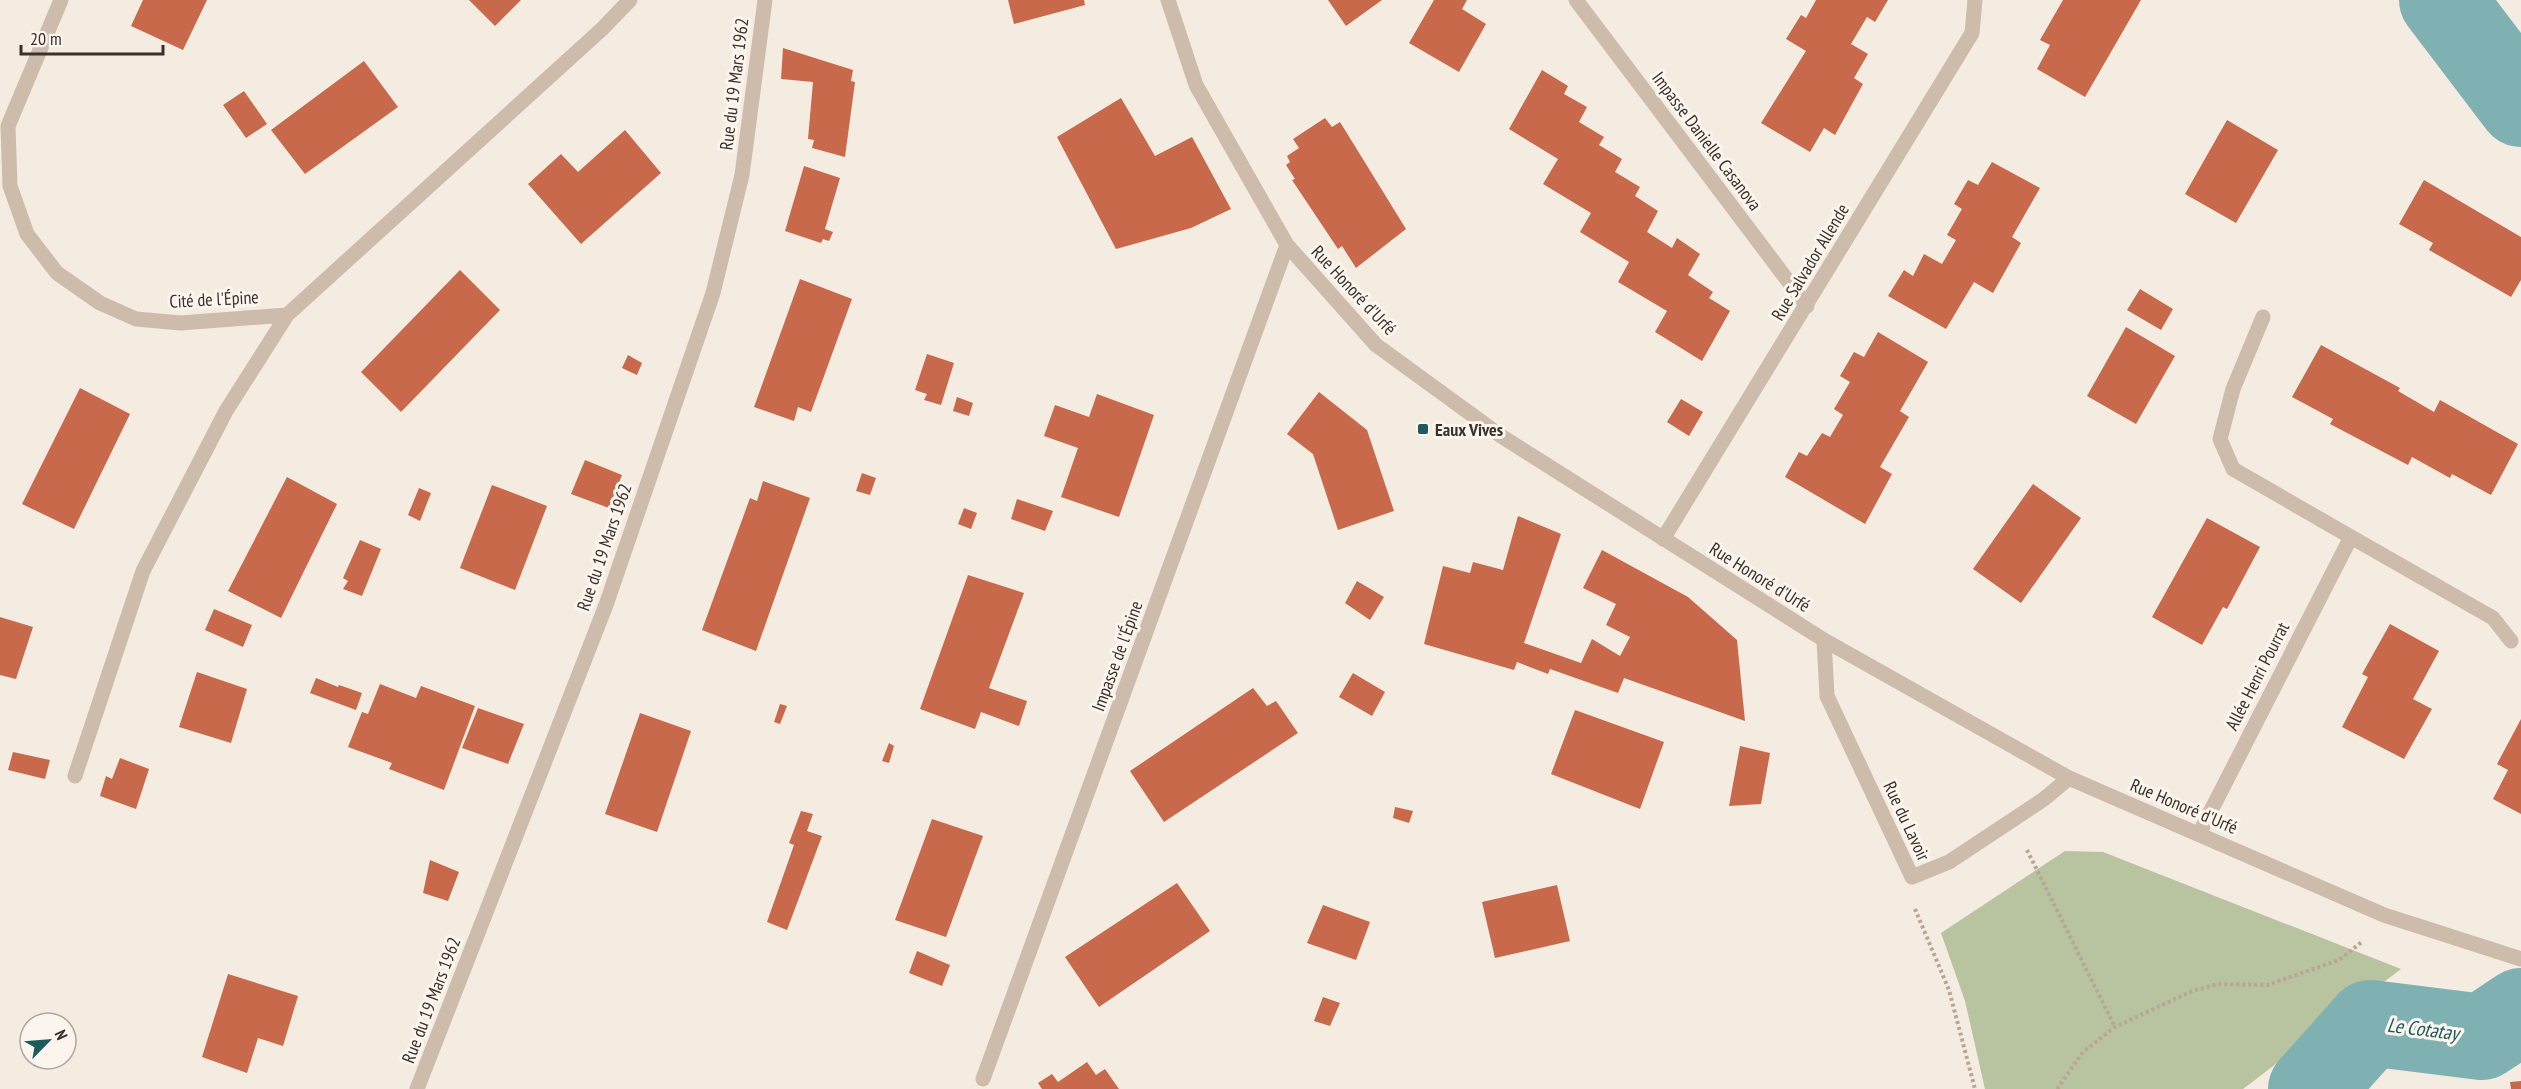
<svg xmlns="http://www.w3.org/2000/svg" width="2521" height="1089" viewBox="0 0 2521 1089" font-family="'PT Sans Narrow',sans-serif">
	<style>
		.green { fill: #b8c4a0 }
		.lines { fill: none; stroke-linecap: round; stroke-linejoin: round }
		.river { stroke: #7fb0b2; stroke-width: 86 }
		.building { fill: #c8694b }
		.path { stroke: #b9a596; stroke-width: 4; stroke-dasharray: 3 3; stroke-linecap: butt }
		.minor { stroke: #cdbbac; stroke-width: 15 }
		.poi-dot { fill: #1f5a5e; stroke: #fbf5ee; stroke-width: 2 }
		.labels { text-anchor: middle; dominant-baseline: central; stroke-width: 6; stroke-linejoin: round; paint-order: stroke }
		.street-label { font-size: 18px; fill: #3b302b; stroke: #fbf5ee }
		.poi-label { font-size: 18px; font-weight: bold; fill: #3b302b; stroke: #fbf5ee; text-anchor: start }
		.water-label { font-size: 20px; font-style: italic; fill: #1f5a5e; stroke: #fbf5ee }
	</style>
	<rect width="100%" height="100%" fill="#f4ebe1"/>
	<!-- green -->
	<path class="green" d="M 2065,851 L 2103,852 L 2401,969 L 2243,1089 L 1985,1089 L 1965,1001 L 1941,933 Z"/>
	<g class="lines">
		<!-- river -->
		<path class="river" d="M 2442,0 L 2521,104
			M 2311,1089 L 2370,1023 L 2482,1037 L 2521,1011"/>
	</g>
	<!-- building -->
	<path class="building" d="M 143,0 L 207,0 L 183,50 L 131,26 Z
		M 469,0 L 521,0 L 495,26 Z
		M 1008,0 L 1084,0 L 1085,5 L 1014,24 Z
		M 1328,0 L 1382,0 L 1346,26 Z
		M 1434,0 L 1467,0 L 1462,9 L 1486,24 L 1459,72 L 1409,43 Z
		M 1816,0 L 1888,0 L 1875,22 L 1867,17 L 1851,44 L 1868,54 L 1854,78 L 1863,84 L 1835,135 L 1824,128 L 1810,152 L 1761,123 L 1806,51 L 1786,39 L 1801,15 L 1806,18 Z
		M 2063,0 L 2141,0 L 2085,97 L 2037,69 L 2050,45 L 2040,40 Z
		M 783,48 L 853,70 L 851,81 L 855,82 L 845,157 L 812,148 L 814,140 L 808,139 L 813,82 L 781,79 Z
		M 364,61 L 398,107 L 305,174 L 271,130 Z
		M 1542,70 L 1568,86 L 1564,94 L 1587,107 L 1579,122 L 1604,137 L 1599,145 L 1622,159 L 1615,172 L 1640,187 L 1635,196 L 1658,211 L 1647,232 L 1672,248 L 1677,238 L 1700,254 L 1688,275 L 1713,292 L 1709,298 L 1730,311 L 1702,361 L 1655,332 L 1667,311 L 1618,282 L 1629,262 L 1580,232 L 1591,213 L 1543,184 L 1558,159 L 1509,129 Z
		M 244,91 L 267,124 L 246,138 L 223,105 Z
		M 1121,98 L 1155,156 L 1192,137 L 1231,209 L 1191,228 L 1116,249 L 1057,137 Z
		M 1325,118 L 1332,127 L 1340,122 L 1406,229 L 1356,268 L 1342,246 L 1338,249 L 1292,180 L 1295,179 L 1286,165 L 1290,162 L 1287,156 L 1299,148 L 1293,139 Z
		M 2227,120 L 2278,150 L 2236,223 L 2185,194 Z
		M 625,130 L 661,173 L 581,244 L 528,184 L 561,154 L 578,172 Z
		M 1992,162 L 2040,188 L 2012,237 L 2021,243 L 1993,293 L 1974,282 L 1946,329 L 1888,296 L 1904,270 L 1913,276 L 1924,254 L 1942,264 L 1956,240 L 1947,235 L 1962,209 L 1954,204 L 1968,180 L 1978,185 Z
		M 804,166 L 840,178 L 825,229 L 833,232 L 829,241 L 823,239 L 821,243 L 785,231 Z
		M 2424,180 L 2521,237 L 2521,280 L 2511,297 L 2429,250 L 2433,243 L 2399,224 Z
		M 460,270 L 500,310 L 401,412 L 361,372 Z
		M 800,279 L 852,299 L 811,412 L 798,407 L 794,421 L 754,407 Z
		M 2140,289 L 2173,309 L 2161,330 L 2127,310 Z
		M 2126,327 L 2175,356 L 2136,424 L 2087,396 Z
		M 1878,332 L 1928,362 L 1900,411 L 1909,417 L 1880,467 L 1892,474 L 1865,524 L 1785,477 L 1799,452 L 1807,456 L 1822,433 L 1830,437 L 1843,415 L 1834,409 L 1850,382 L 1840,376 L 1854,352 L 1864,357 Z
		M 2321,345 L 2400,388 L 2398,391 L 2434,412 L 2440,400 L 2518,444 L 2491,495 L 2452,474 L 2450,478 L 2412,457 L 2408,465 L 2330,424 L 2333,419 L 2292,397 Z
		M 927,354 L 954,363 L 941,405 L 924,400 L 927,394 L 915,390 Z
		M 628,355 L 642,363 L 637,375 L 622,368 Z
		M 80,388 L 130,414 L 74,529 L 22,504 Z
		M 1319,392 L 1367,430 L 1394,511 L 1338,530 L 1313,454 L 1287,434 Z
		M 1097,394 L 1154,415 L 1119,517 L 1061,497 L 1078,448 L 1044,436 L 1055,405 L 1089,417 Z
		M 957,397 L 973,403 L 969,416 L 953,411 Z
		M 1681,399 L 1703,412 L 1689,436 L 1667,422 Z
		M 585,460 L 622,475 L 609,508 L 571,494 Z
		M 862,473 L 876,478 L 870,495 L 856,491 Z
		M 287,477 L 337,504 L 281,618 L 228,591 Z
		M 763,481 L 810,498 L 756,651 L 702,630 L 750,498 L 757,501 Z
		M 2033,484 L 2081,518 L 2021,603 L 1973,569 Z
		M 492,485 L 547,506 L 515,590 L 460,568 Z
		M 419,488 L 431,493 L 420,521 L 408,515 Z
		M 1017,499 L 1053,511 L 1045,531 L 1011,519 Z
		M 964,508 L 977,513 L 971,529 L 958,524 Z
		M 1518,516 L 1561,534 L 1524,643 L 1581,663 L 1592,639 L 1620,656 L 1630,637 L 1606,625 L 1616,604 L 1583,588 L 1602,550 L 1688,597 L 1737,640 L 1745,721 L 1624,678 L 1618,693 L 1550,669 L 1548,674 L 1517,662 L 1514,670 L 1424,644 L 1443,566 L 1470,573 L 1473,562 L 1503,570 Z
		M 2207,518 L 2260,547 L 2227,609 L 2223,607 L 2202,645 L 2152,617 Z
		M 360,540 L 381,549 L 362,596 L 343,589 L 348,581 L 343,578 Z
		M 968,575 L 1024,593 L 989,688 L 1027,701 L 1019,726 L 981,712 L 975,729 L 920,709 Z
		M 1357,581 L 1384,597 L 1370,620 L 1345,603 Z
		M 214,609 L 252,625 L 243,647 L 205,630 Z
		M 0,617 L 33,627 L 16,679 L 0,675 Z
		M 2390,624 L 2439,651 L 2413,699 L 2432,709 L 2404,759 L 2342,727 L 2368,677 L 2362,674 Z
		M 197,672 L 247,689 L 231,743 L 179,727 Z
		M 1353,673 L 1385,692 L 1372,716 L 1339,697 Z
		M 316,678 L 338,687 L 339,685 L 362,693 L 356,710 L 310,693 Z
		M 380,684 L 416,698 L 421,686 L 475,706 L 444,790 L 389,769 L 392,763 L 348,747 L 362,712 L 368,714 Z
		M 1253,688 L 1267,706 L 1276,701 L 1298,733 L 1164,822 L 1130,771 Z
		M 780,704 L 787,706 L 780,724 L 774,722 Z
		M 478,708 L 524,724 L 508,764 L 462,748 Z
		M 1575,710 L 1664,742 L 1640,809 L 1551,774 Z
		M 640,713 L 691,731 L 657,832 L 605,814 Z
		M 2521,719 L 2521,814 L 2493,799 L 2508,770 L 2497,764 Z
		M 889,743 L 894,746 L 889,763 L 882,761 Z
		M 1740,746 L 1770,753 L 1761,804 L 1729,806 Z
		M 13,752 L 50,760 L 45,779 L 8,770 Z
		M 120,758 L 149,769 L 136,809 L 100,796 L 106,776 L 112,779 Z
		M 1395,807 L 1413,811 L 1409,823 L 1393,818 Z
		M 801,811 L 813,814 L 807,831 L 822,836 L 787,930 L 767,922 L 794,845 L 789,843 Z
		M 932,819 L 983,836 L 946,937 L 895,920 Z
		M 430,860 L 459,872 L 448,901 L 423,893 Z
		M 1177,883 L 1210,931 L 1099,1007 L 1065,957 Z
		M 1557,885 L 1570,941 L 1495,958 L 1482,902 Z
		M 1323,905 L 1370,922 L 1356,960 L 1307,943 Z
		M 917,951 L 950,965 L 942,986 L 909,973 Z
		M 228,974 L 298,996 L 283,1046 L 258,1038 L 247,1073 L 202,1057 Z
		M 1323,997 L 1340,1003 L 1330,1026 L 1314,1021 Z
		M 1087,1062 L 1096,1075 L 1105,1069 L 1119,1089 L 1042,1089 L 1038,1083 L 1052,1074 L 1058,1082 Z
		M 2521,1081 L 2521,1089 L 2511,1089 L 2510,1082 Z"/>
	<g class="lines">
		<!-- path -->
		<path class="path" d="M 2027,850 L 2115,1027
			M 1915,909 L 1949,990 L 1975,1089
			M 2057,1089 L 2083,1052 L 2115,1027 L 2192,991 L 2218,984 L 2267,985 L 2339,960 L 2363,941"/>
		<!-- minor -->
		<path class="minor" d="M 61,0 L 8,126 L 10,186 L 27,234 L 57,273 L 100,303 L 136,319 L 181,323 L 287,315 L 602,29 L 630,0
			M 1168,0 L 1196,85 L 1287,245 L 1376,345 L 1501,436 L 1824,640 L 2069,778 L 2384,915 L 2521,959
			M 1576,0 L 1807,306
			M 2263,317 L 2233,389 L 2220,439 L 2233,469 L 2351,537
			M 1663,539 L 1972,33 L 1975,0
			M 1824,640 L 1827,696 L 1912,877 L 1949,862 L 2044,799 L 2069,778
			M 75,776 L 143,571 L 226,411 L 287,315
			M 2199,834 L 2351,537 L 2493,618 L 2511,641
			M 983,1079 L 1287,245
			M 417,1089 L 606,605 L 713,293 L 742,175 L 765,0"/>
	</g>
	<!-- markers -->
	<rect class="poi-dot" x="1417" y="423" width="12" height="12" rx="3"/>
	<g class="labels">
		<!-- street labels -->
		<g class="street-label">
			<text transform="translate(734 84) rotate(-83)">Rue du 19 Mars 1962</text>
			<text transform="translate(1707 141) rotate(53)">Impasse Danielle Casanova</text>
			<text transform="translate(1810 262) rotate(-59)">Rue Salvador Allende</text>
			<text transform="translate(1354 290) rotate(47)">Rue Honoré d'Urfé</text>
			<text transform="translate(214 299) rotate(-3)">Cité de l'Épine</text>
			<text transform="translate(604 547) rotate(-71)">Rue du 19 Mars 1962</text>
			<text transform="translate(1760 577) rotate(32)">Rue Honoré d'Urfé</text>
			<text transform="translate(1117 656) rotate(-70)">Impasse de l'Épine</text>
			<text transform="translate(2257 676) rotate(-63)">Allée Henri Pourrat</text>
			<text transform="translate(2184 806) rotate(23)">Rue Honoré d'Urfé</text>
			<text transform="translate(1907 821) rotate(65)">Rue du Lavoir</text>
			<text transform="translate(431 1000) rotate(-69)">Rue du 19 Mars 1962</text>
		</g>
		<!-- poi labels -->
		<g class="poi-label">
			<text x="1435" y="429">Eaux Vives</text>
		</g>
		<!-- water labels -->
		<g class="water-label">
			<text transform="translate(2423 1029) rotate(7)">Le Cotatay</text>
		</g>
	</g>
	<!-- north arrow -->
	<g transform="translate(48 1041) rotate(65)"><circle r="28" fill="#fbf5ee" stroke="#aea6a0" stroke-width="1.5"/>
	<path d="M0-4.5L10 22L0 15L-10 22Z" fill="#1f5a5e"/>
	<text y="-9" font-size="16" font-weight="bold" text-anchor="middle" fill="#3b302b">N</text>
	</g>
	<!-- scale -->
	<path d="M21 45v9h142v-9" fill="none" stroke="#3b302b" stroke-width="3"/>
	<text x="30" y="45" font-size="18" fill="#3b302b" stroke="#fbf5ee" stroke-width="4.5" paint-order="stroke">20 m</text>
</svg>
